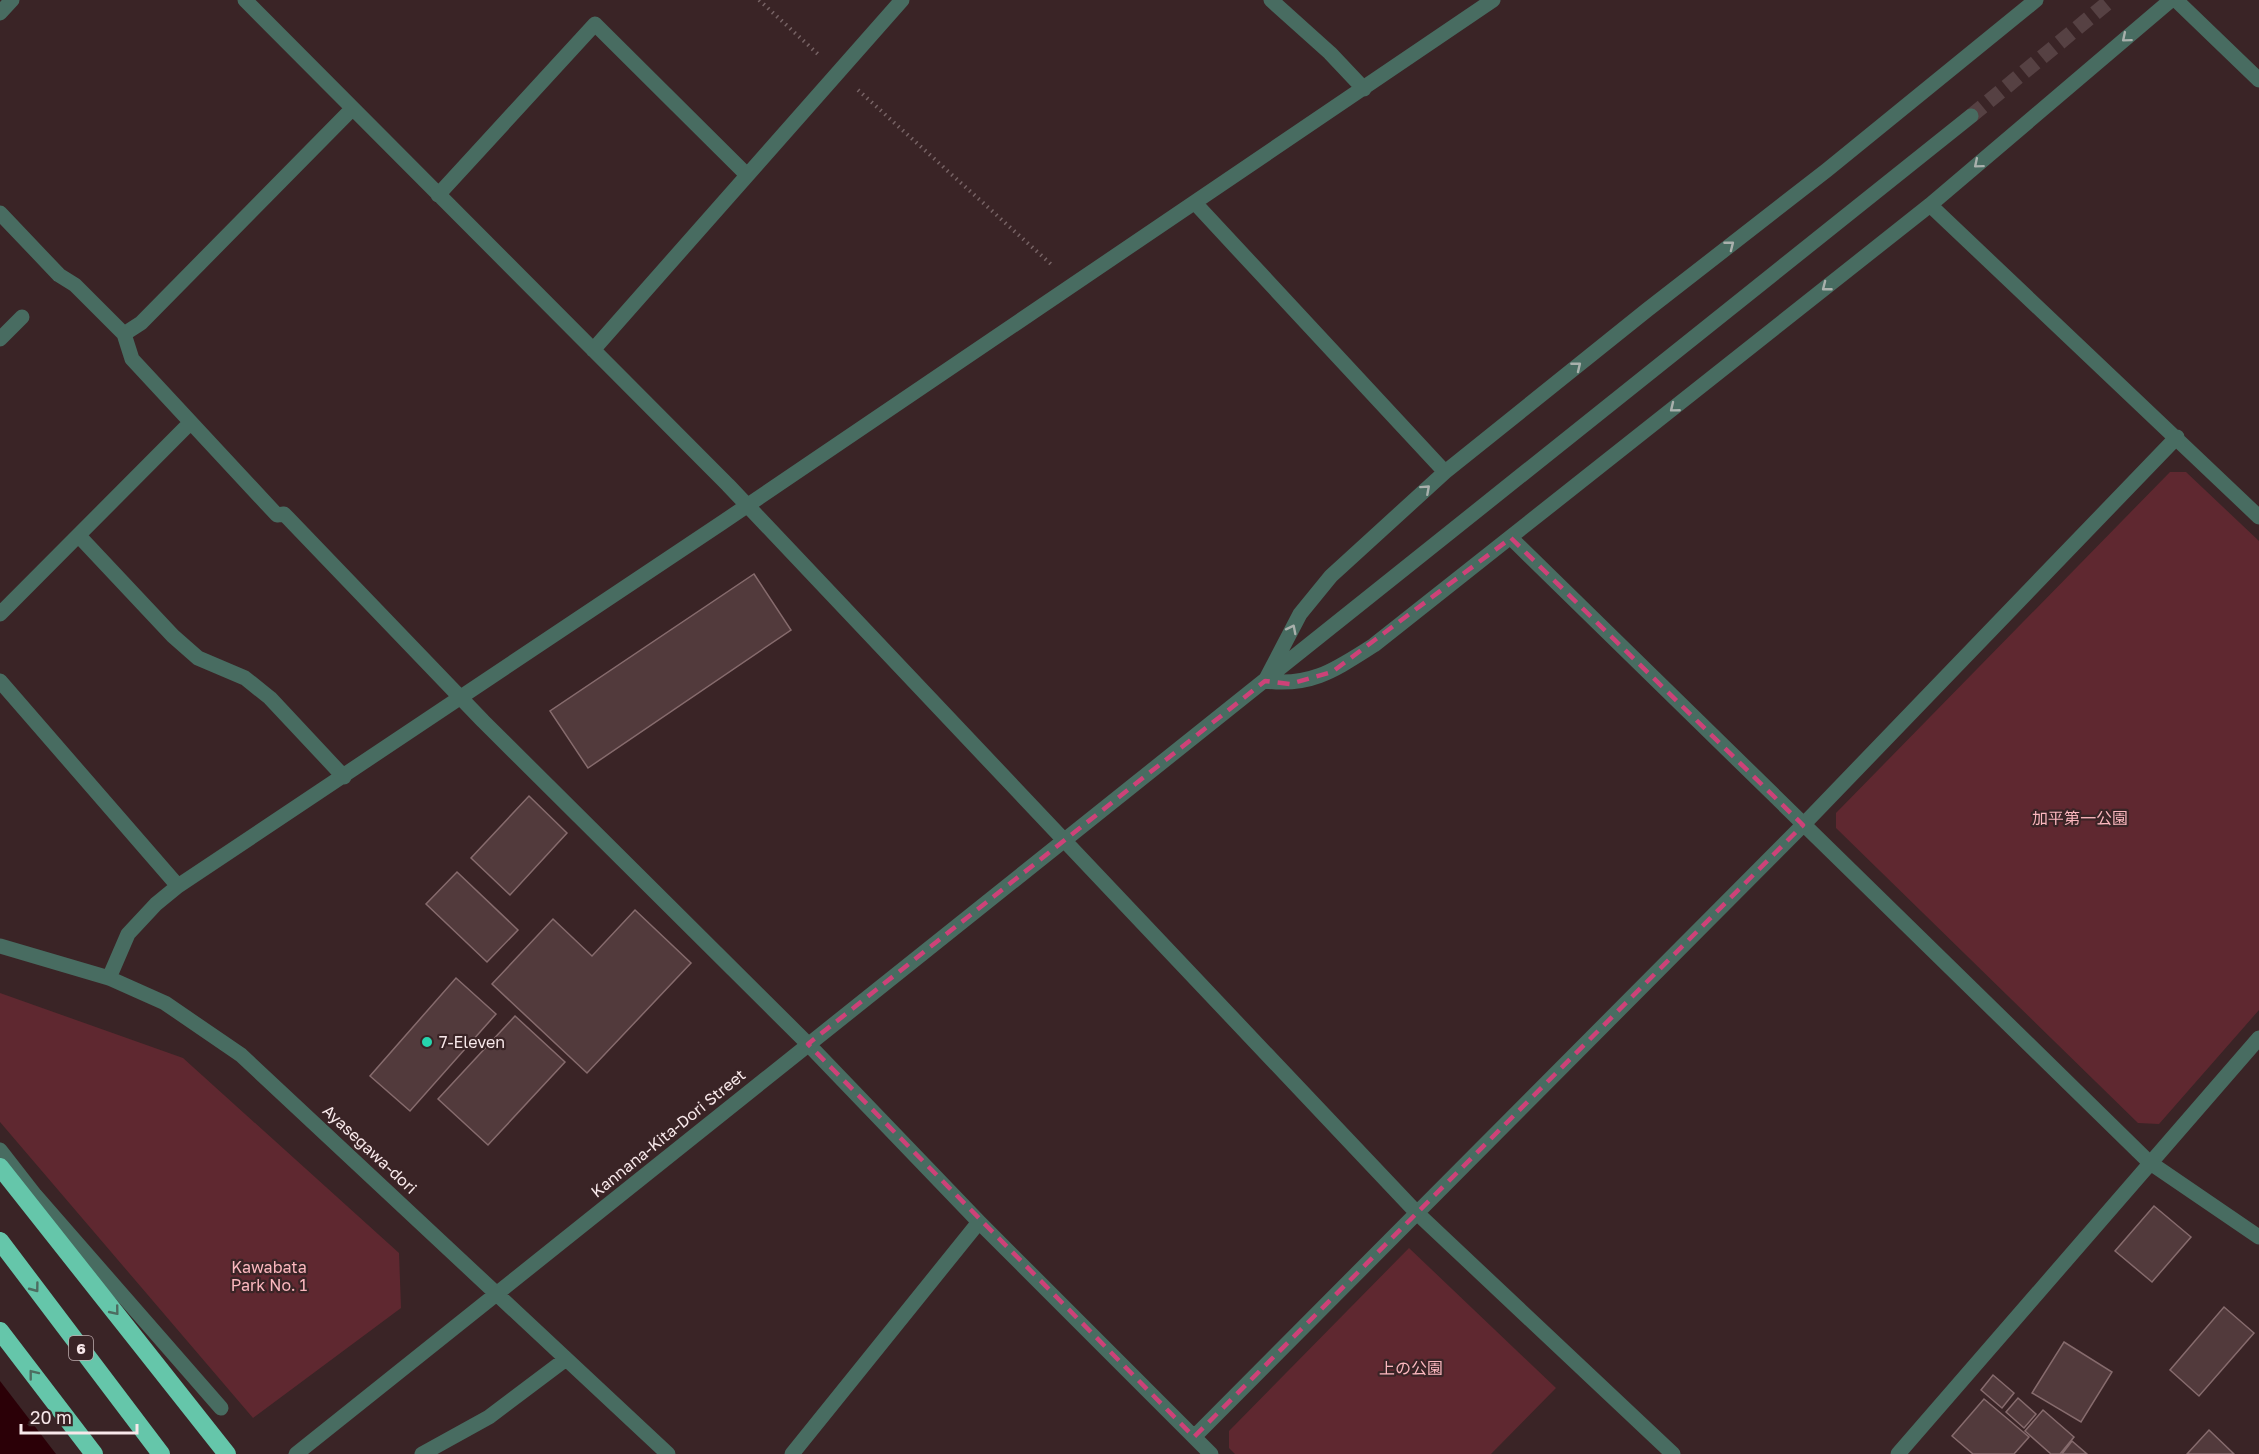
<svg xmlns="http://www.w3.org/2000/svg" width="2259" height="1454" viewBox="0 0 2259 1454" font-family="'Golos Text','Noto Sans JP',sans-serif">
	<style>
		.green { fill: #5f2830 }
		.water { fill: #2b0007 }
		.building { fill: #523a3c; stroke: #866b6d; stroke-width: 1.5 }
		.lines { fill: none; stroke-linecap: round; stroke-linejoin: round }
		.minor-tunnel { stroke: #564143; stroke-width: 15; stroke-dasharray: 15 8; stroke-linecap: butt }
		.path { stroke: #776365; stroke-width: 4; stroke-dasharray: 1.5 4.5; stroke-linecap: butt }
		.minor { stroke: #486c61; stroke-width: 15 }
		.highway { stroke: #65c6aa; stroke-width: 18 }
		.oneway { stroke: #a9b0ac }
		.oneway2 { stroke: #4d6d61 }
		.marked { fill: none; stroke: #cd4278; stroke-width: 4.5; stroke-dasharray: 12 8; stroke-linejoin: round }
		.poi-dot { fill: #26d5ae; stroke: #3a2426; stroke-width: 2 }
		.labels { text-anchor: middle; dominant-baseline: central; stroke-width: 4.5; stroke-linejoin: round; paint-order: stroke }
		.shield { fill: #3a2426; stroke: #bfadaf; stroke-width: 1.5 }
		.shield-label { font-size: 15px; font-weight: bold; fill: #f8e8ea }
		.park-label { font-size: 16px; fill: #fbb7be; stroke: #3a2426 }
		.poi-label { font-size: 16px; fill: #f8e8ea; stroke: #3a2426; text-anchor: start }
		.street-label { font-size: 16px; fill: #f8e8ea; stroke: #3a2426 }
	</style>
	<rect width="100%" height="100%" fill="#3a2426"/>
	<!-- green -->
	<path class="green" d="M 2170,472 L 2186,472 L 2259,541 L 2259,1010 L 2159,1124 L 2138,1123 L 1836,828 L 1836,813 Z
		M 0,993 L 183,1058 L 399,1253 L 401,1308 L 253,1418 L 0,1122 Z
		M 1409,1248 L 1556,1388 L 1491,1454 L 1235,1454 L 1229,1448 L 1229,1431 Z"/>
	<!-- water -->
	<path class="water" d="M 0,1381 L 56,1454 L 0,1454 Z"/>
	<!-- building -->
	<path class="building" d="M 754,574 L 791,630 L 588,768 L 550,711 Z
		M 529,796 L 567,833 L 510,895 L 471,858 Z
		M 457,872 L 518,930 L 487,962 L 426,904 Z
		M 635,910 L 691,963 L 587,1073 L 492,984 L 553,919 L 592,956 Z
		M 456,978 L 496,1014 L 410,1111 L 370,1076 Z
		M 515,1016 L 565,1062 L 488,1145 L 438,1099 Z
		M 2154,1206 L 2191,1237 L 2152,1282 L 2115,1251 Z
		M 2224,1307 L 2254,1333 L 2199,1396 L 2170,1370 Z
		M 2064,1342 L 2112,1372 L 2081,1422 L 2032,1393 Z
		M 1993,1375 L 2014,1393 L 2002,1408 L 1981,1390 Z
		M 2018,1398 L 2036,1414 L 2024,1428 L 2006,1412 Z
		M 1984,1399 L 2029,1437 L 2014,1454 L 1973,1454 L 1952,1436 Z
		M 2043,1410 L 2074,1437 L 2060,1454 L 2051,1454 L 2025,1431 Z
		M 2209,1430 L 2234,1454 L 2187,1454 Z
		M 2072,1441 L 2087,1454 L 2062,1454 Z"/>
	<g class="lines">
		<!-- minor-tunnel -->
		<path class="minor-tunnel" d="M 1971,116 L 2111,0"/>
		<!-- path -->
		<path class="path" d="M 759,0 L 819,55
			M 858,90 L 1053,266"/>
		<!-- minor -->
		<path class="minor" d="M 245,0 L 728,485 L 1417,1213 L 1673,1454
			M 1271,0 L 1330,53 L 1364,89
			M 2036,0 L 1827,170 L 1647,310 L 1445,472 L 1331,576 L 1300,614 L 1265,681 C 1312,687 1336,669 1374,645 L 1930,205 L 2171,0
			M 2176,0 L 2259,80
			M 0,13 L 12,0
			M 438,195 L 595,24 L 747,175
			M 1195,203 L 1445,472
			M 1930,205 L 2259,517
			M 0,213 L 59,275 L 75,285 L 124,334 L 132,359 L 277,515 L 284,514 L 288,518 L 483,721 L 808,1044 L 979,1222 L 1211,1454
			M 124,334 L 141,323 L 352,109
			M 0,339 L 22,317
			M 593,350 L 902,0
			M 79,536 L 173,636 L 198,658 L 245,678 L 270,698 L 344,777
			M 1511,538 L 2149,1162 L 2259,1237
			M 0,614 L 190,423
			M 0,681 L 178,886
			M 0,946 L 109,978 L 165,1003 L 241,1055 L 668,1454
			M 109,978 L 128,934 L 156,904 L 178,886 L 723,522 L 1493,0
			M 0,1150 L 35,1195 L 221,1408
			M 1194,1437 L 1803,825 L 2177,437
			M 296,1454 L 1971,116
			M 422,1454 L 489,1417 L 566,1359
			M 792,1454 L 979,1222
			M 1898,1454 L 2259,1038"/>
		<!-- highway -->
		<path class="highway" d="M 0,1167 L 227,1454
			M 0,1241 L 161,1454
			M 0,1331 L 94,1454"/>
	</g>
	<!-- one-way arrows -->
	<defs><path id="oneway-chevron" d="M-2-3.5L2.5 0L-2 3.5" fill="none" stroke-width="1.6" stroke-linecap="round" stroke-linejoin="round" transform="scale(1.5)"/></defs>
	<g class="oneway">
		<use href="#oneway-chevron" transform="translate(2126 38) rotate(140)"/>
		<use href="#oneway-chevron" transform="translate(1978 164) rotate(140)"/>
		<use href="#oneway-chevron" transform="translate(1730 245) rotate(-38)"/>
		<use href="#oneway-chevron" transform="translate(1826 287) rotate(142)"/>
		<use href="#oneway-chevron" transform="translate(1577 366) rotate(-39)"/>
		<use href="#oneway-chevron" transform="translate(1674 408) rotate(141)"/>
		<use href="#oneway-chevron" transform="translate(1426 489) rotate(-42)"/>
		<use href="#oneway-chevron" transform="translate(1292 629) rotate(-63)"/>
	</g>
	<g class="oneway2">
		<use href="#oneway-chevron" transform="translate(35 1288) rotate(53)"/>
		<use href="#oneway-chevron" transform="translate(115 1311) rotate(51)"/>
		<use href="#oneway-chevron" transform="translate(33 1374) rotate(-128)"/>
	</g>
	<!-- marked area -->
	<path class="marked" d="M 1511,538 L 1803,825 L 1194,1437 L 808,1044 L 1265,681 L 1290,684 L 1332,672 Z"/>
	<!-- markers -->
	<circle class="poi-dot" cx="427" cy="1042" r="6"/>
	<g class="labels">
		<!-- shield labels -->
		<rect class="shield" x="69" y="1336" width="24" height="24" rx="4.5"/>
		<g class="shield-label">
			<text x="81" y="1348">6</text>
		</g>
		<!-- park labels -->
		<g class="park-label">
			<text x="2080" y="818">加平第一公園</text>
			<text x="269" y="1267">Kawabata<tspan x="269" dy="18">Park No. 1</tspan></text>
			<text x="1411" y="1368">上の公園</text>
		</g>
		<!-- poi labels -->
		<g class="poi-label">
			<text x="439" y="1042">7-Eleven</text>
		</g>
		<!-- street labels -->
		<g class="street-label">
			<text transform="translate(668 1133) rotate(-39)">Kannana-Kita-Dori Street</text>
			<text transform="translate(370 1149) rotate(43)">Ayasegawa-dori</text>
		</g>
	</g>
	<!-- scale -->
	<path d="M21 1424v9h116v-9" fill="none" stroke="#f8e8ea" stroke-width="3"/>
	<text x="30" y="1424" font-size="18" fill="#f8e8ea" stroke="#3a2426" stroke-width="4.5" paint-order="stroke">20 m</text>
</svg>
